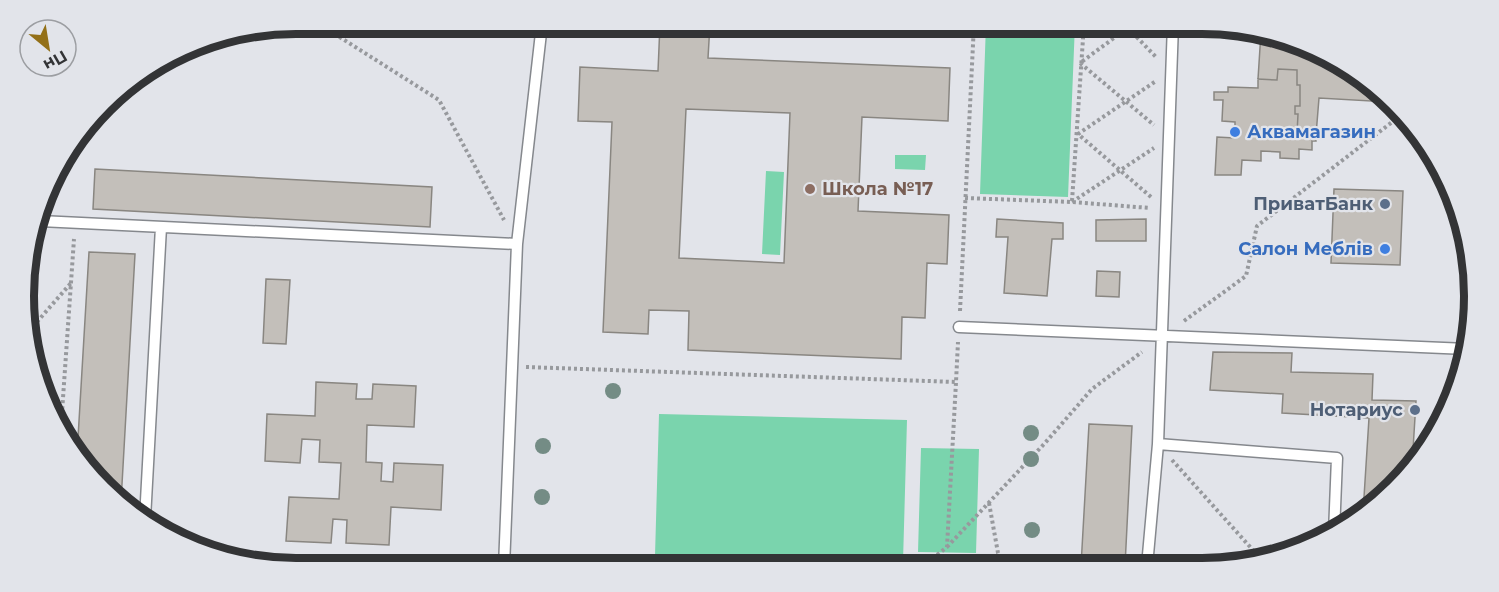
<svg xmlns="http://www.w3.org/2000/svg" width="1499" height="592" viewBox="0 0 1499 592" font-family="Montserrat,sans-serif">
	<style>
		.green { fill: #7ad4ad }
		.building { fill: #c3bfba; stroke: #898681; stroke-width: 1.5; fill-rule: evenodd }
		.lines { fill: none; stroke-linecap: round; stroke-linejoin: round }
		.service-casing { stroke: #85888d; stroke-width: 13 }
		.path { stroke: #97999d; stroke-width: 4; stroke-dasharray: 3 3; stroke-linecap: butt }
		.service { stroke: #fff; stroke-width: 10 }
		.tree { fill: #748c85 }
		.shop-dot { fill: #3f7fe0; stroke: #e2e4ea; stroke-width: 2 }
		.education-dot { fill: #8d6e63; stroke: #e2e4ea; stroke-width: 2 }
		.service-dot { fill: #5c6f8a; stroke: #e2e4ea; stroke-width: 2 }
		.labels { text-anchor: middle; dominant-baseline: central; stroke-width: 4.5; stroke-linejoin: round; paint-order: stroke }
		.shop-label { font-size: 18px; font-weight: bold; fill: #366cbe; stroke: #e2e4ea; text-anchor: start }
		.education-label { font-size: 18px; font-weight: bold; fill: #785e54; stroke: #e2e4ea; text-anchor: start }
		.service-label { font-size: 18px; font-weight: bold; fill: #4e5e75; stroke: #e2e4ea; text-anchor: end }
		.rim { fill: none; stroke: #333436; stroke-width: 8 }
	</style>
	<rect width="100%" height="100%" fill="#e2e4ea"/>
	<!-- green -->
	<path class="green" d="M 986,24 L 1075,24 L 1068,197 L 980,194 Z
		M 895,155 L 926,155 L 925,170 L 895,169 Z
		M 766,171 L 784,172 L 780,255 L 762,254 Z
		M 659,414 L 907,420 L 903,562 L 655,556 Z
		M 921,448 L 979,449 L 976,553 L 918,552 Z"/>
	<!-- building -->
	<path class="building" d="M 660,24 L 710,24 L 708,58 L 950,68 L 948,121 L 862,117 L 858,211 L 949,215 L 947,264 L 927,263 L 925,318 L 902,317 L 901,359 L 688,350 L 689,311 L 649,310 L 648,334 L 603,332 L 612,122 L 578,121 L 580,67 L 658,71 ZM 686,109 L 790,113 L 784,263 L 679,258 Z
		M 1261,32 L 1274,33 L 1369,80 L 1388,102 L 1319,98 L 1316,135 L 1297,134 L 1298,114 L 1295,114 L 1295,106 L 1300,106 L 1300,85 L 1297,85 L 1297,70 L 1278,69 L 1277,80 L 1258,79 Z
		M 1278,69 L 1297,70 L 1297,85 L 1300,85 L 1300,106 L 1295,106 L 1295,114 L 1298,114 L 1297,134 L 1316,135 L 1316,141 L 1312,141 L 1312,150 L 1299,149 L 1299,159 L 1280,158 L 1280,152 L 1261,151 L 1261,161 L 1242,160 L 1241,175 L 1215,175 L 1217,137 L 1235,138 L 1235,122 L 1222,121 L 1223,100 L 1214,100 L 1214,92 L 1228,92 L 1228,87 L 1258,88 L 1258,79 L 1277,80 Z
		M 95,169 L 432,187 L 430,227 L 93,209 Z
		M 1334,189 L 1403,191 L 1400,265 L 1331,263 Z
		M 997,219 L 1063,223 L 1063,239 L 1052,239 L 1047,296 L 1004,293 L 1008,237 L 996,237 Z
		M 1146,219 L 1146,241 L 1096,241 L 1096,220 Z
		M 89,252 L 135,254 L 121,502 L 77,455 Z
		M 1097,271 L 1120,272 L 1119,297 L 1096,296 Z
		M 266,279 L 290,280 L 286,344 L 263,343 Z
		M 1213,352 L 1292,353 L 1291,372 L 1373,374 L 1372,400 L 1416,401 L 1412,466 L 1383,500 L 1363,513 L 1369,418 L 1282,413 L 1283,394 L 1210,390 Z
		M 316,382 L 357,384 L 356,399 L 372,399 L 373,384 L 416,386 L 414,427 L 367,425 L 366,462 L 382,463 L 381,481 L 393,482 L 394,463 L 443,465 L 441,510 L 391,507 L 389,545 L 346,543 L 347,520 L 333,519 L 331,543 L 286,541 L 289,497 L 339,499 L 341,463 L 319,462 L 320,440 L 302,439 L 300,463 L 265,461 L 267,414 L 315,416 Z
		M 1089,424 L 1132,426 L 1125,566 L 1081,566 Z"/>
	<g class="lines">
		<defs>
			<path id="service" d="M 40,221 L 517,244
				M 959,327 L 1467,349
				M 1158,444 L 1337,458 L 1334,533
				M 145,519 L 161,227
				M 1147,566 L 1158,444 L 1173,24
				M 504,567 L 517,244 L 542,24"/>
		</defs>
		<!-- service casing -->
		<use href="#service" class="service-casing"/>
		<!-- path -->
		<path class="path" d="M 319,24 L 439,100 L 504,220
			M 1124,24 L 1157,58
			M 1133,24 L 1080,63 L 1154,125
			M 1436,157 L 1439,162
			M 1151,197 L 1078,134 L 1156,81
			M 965,198 L 1072,202 L 1150,208
			M 1072,201 L 1084,24
			M 1072,202 L 1154,148
			M 960,311 L 974,24
			M 1184,321 L 1246,276 L 1257,226 L 1400,116
			M 29,331 L 71,283
			M 526,367 L 956,382 L 958,342
			M 61,427 L 74,239
			M 1172,460 L 1261,559
			M 989,503 L 998,553 L 1003,566
			M 947,547 L 1045,443 L 1092,389 L 1142,352
			M 923,566 L 947,547 L 956,382"/>
		<!-- service -->
		<use href="#service" class="service"/>
	</g>
	<!-- trees -->
	<g class="tree">
		<circle cx="613" cy="391" r="8"/>
		<circle cx="1031" cy="433" r="8"/>
		<circle cx="543" cy="446" r="8"/>
		<circle cx="1031" cy="459" r="8"/>
		<circle cx="542" cy="497" r="8"/>
		<circle cx="1032" cy="530" r="8"/>
	</g>
	<!-- markers -->
	<g class="shop-dot">
		<circle cx="1235" cy="132" r="6"/>
		<circle cx="1385" cy="249" r="6"/>
	</g>
	<circle class="education-dot" cx="810" cy="189" r="6"/>
	<g class="service-dot">
		<circle cx="1385" cy="204" r="6"/>
		<circle cx="1415" cy="410" r="6"/>
	</g>
	<g class="labels">
		<!-- shop labels -->
		<g class="shop-label">
			<text x="1247" y="132">Аквамагазин</text>
			<text x="1373" y="249" text-anchor="end">Салон Меблів</text>
		</g>
		<!-- education labels -->
		<g class="education-label">
			<text x="822" y="189">Школа №17</text>
		</g>
		<!-- service labels -->
		<g class="service-label">
			<text x="1373" y="204">ПриватБанк</text>
			<text x="1403" y="410">Нотариус</text>
		</g>
	</g>
	<!-- crop -->
	<path d="M0 0H1499V592H0ZM296 34H1202A262 262 0 0 1 1464 296V296A262 262 0 0 1 1202 558H296A262 262 0 0 1 34 296V296A262 262 0 0 1 296 34Z" fill="#e2e4ea" fill-rule="evenodd"/>
	<path class="rim" d="M296 34H1202A262 262 0 0 1 1464 296V296A262 262 0 0 1 1202 558H296A262 262 0 0 1 34 296V296A262 262 0 0 1 296 34Z"/>
	<!-- north arrow -->
	<g transform="translate(48 48) rotate(150)"><circle r="28" fill="#e2e4ea" stroke="#9c9ea2" stroke-width="1.5"/>
	<path d="M0-4.5L10 22L0 15L-10 22Z" fill="#937018"/>
	<text y="-9" font-size="16" font-weight="bold" text-anchor="middle" fill="#333436">Пн</text>
	</g>
</svg>
